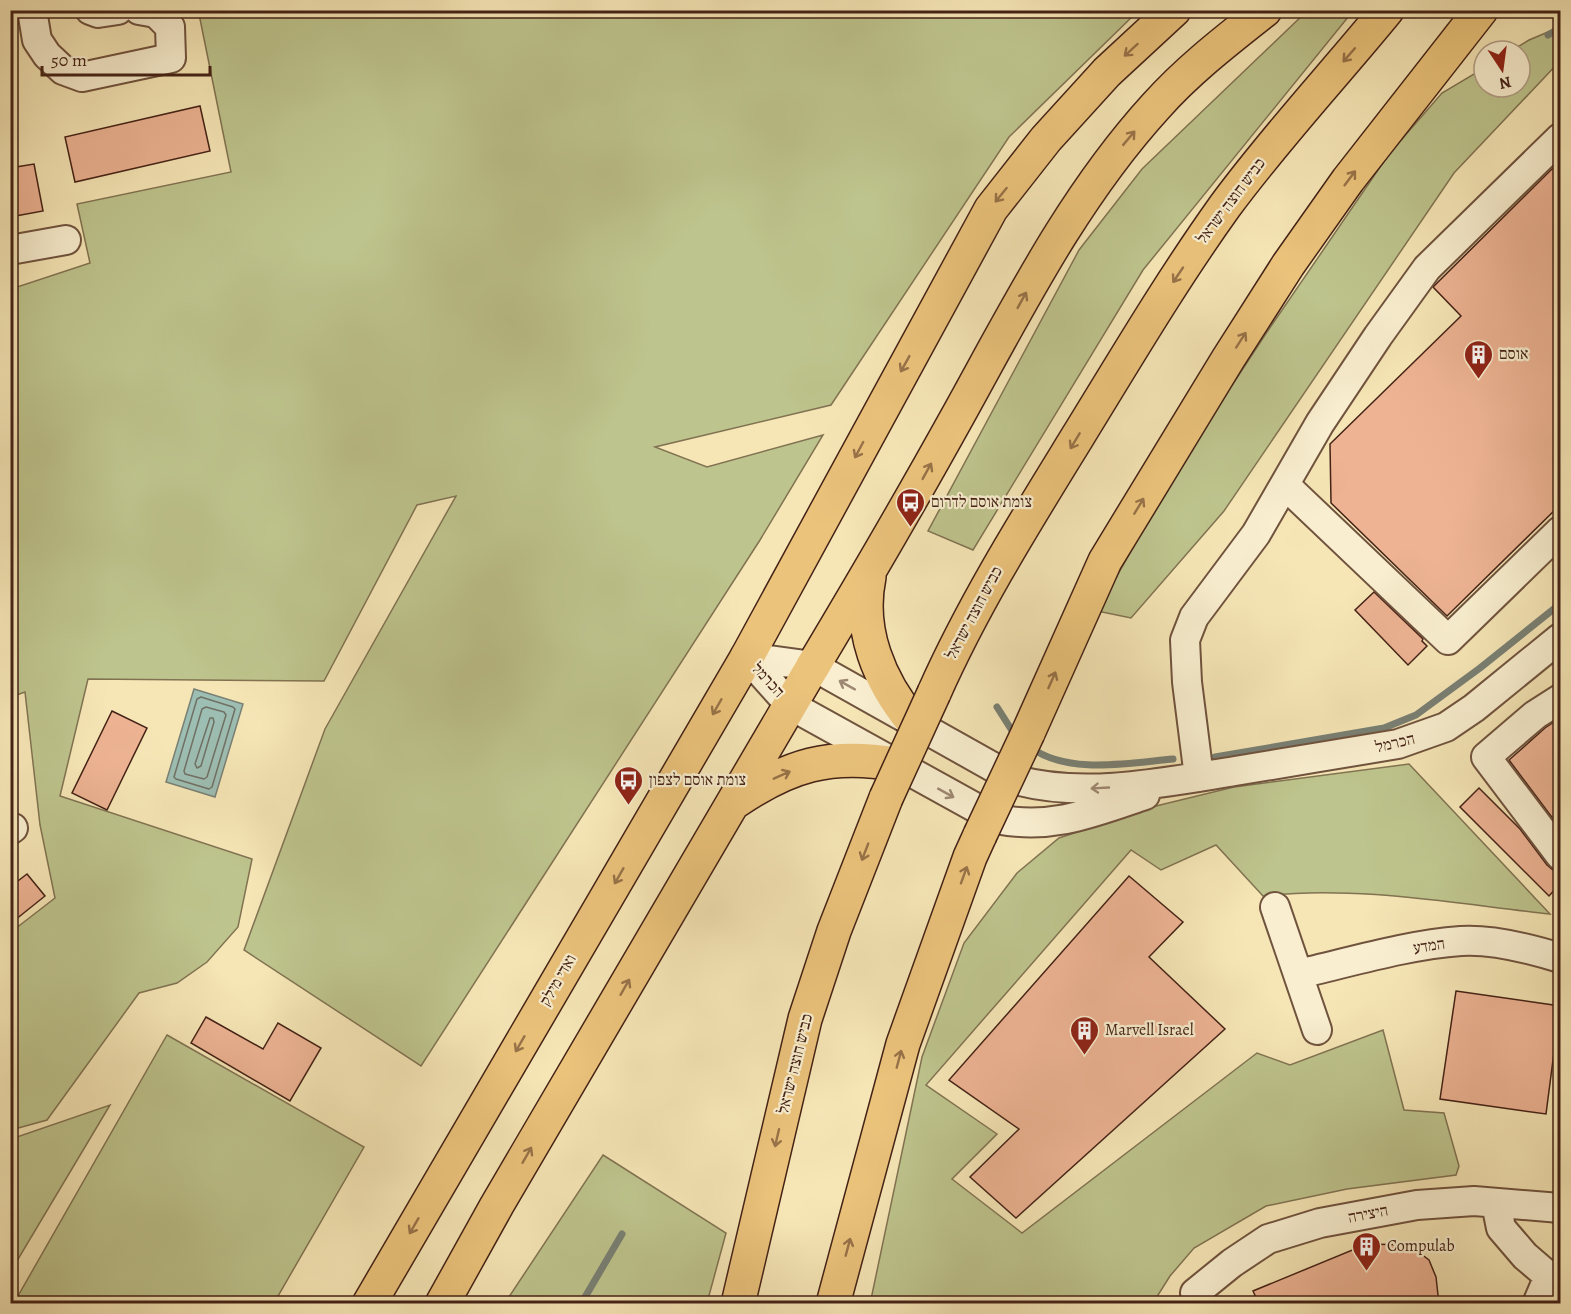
<svg xmlns="http://www.w3.org/2000/svg" width="1571" height="1314" viewBox="0 0 1571 1314" font-family="Alegreya,'Frank Ruhl Libre',serif">
	<style>
		.green { fill: #bec48d; stroke: #817352; stroke-width: 1.5 }
		.water { fill: #9dbeb3; stroke: #798074; stroke-width: 1.5 }
		.lines { fill: none; stroke-linecap: round; stroke-linejoin: round }
		.shore { stroke: #707064; stroke-width: 1.5 }
		.stream { stroke: #798074; stroke-width: 7 }
		.building { fill: #edb393; stroke: #442216; stroke-width: 1.5 }
		.minor-casing { stroke: #70533e; stroke-width: 32 }
		.major-casing { stroke: #442216; stroke-width: 36 }
		.highway-casing { stroke: #442216; stroke-width: 36 }
		.minor { stroke: #f9efd0; stroke-width: 28 }
		.major { stroke: #ebc37b; stroke-width: 33 }
		.highway { stroke: #ebc37b; stroke-width: 33 }
		.highway-bridge-casing { stroke: #442216; stroke-width: 36; stroke-linecap: butt }
		.highway-bridge { stroke: #ebc37b; stroke-width: 33 }
		.oneway { stroke: #987248 }
		.oneway2 { stroke: #9e8873 }
		.labels { text-anchor: middle; dominant-baseline: central; stroke-width: 4.5; stroke-linejoin: round; paint-order: stroke }
		.street-label { font-size: 16px; fill: #442216; stroke: #f9efd0 }
		.poi-label { font-size: 16px; fill: #442216; stroke: #f9efd0; text-anchor: start }
	</style>
	<rect width="100%" height="100%" fill="#f6e6b6"/>
	<filter id="stains"><feTurbulence type="fractalNoise" baseFrequency=".00333" numOctaves="4"/><feColorMatrix values="0 0 0 0 .2 0 0 0 0 .09 0 0 0 0 .02 0 0 0 .5 -.17"/></filter>
	<radialGradient id="worn" r=".72"><stop offset=".6" stop-color="#630" stop-opacity="0"/><stop offset="1" stop-color="#630" stop-opacity=".3"/></radialGradient>
	<!-- green -->
	<path class="green" d="M 195,11 L 1138,11 L 1009,137 L 831,405 L 655,447 L 707,467 L 823,435 L 760,540 L 421,1066 L 244,950 L 325,729 L 456,496 L 417,505 L 324,681 L 88,679 L 60,796 L 252,859 L 238,927 L 207,962 L 177,983 L 139,993 L 47,1120 L 11,1130 L 11,932 L 55,898 L 40,825 L 25,692 L 11,697 L 11,289 L 90,263 L 77,204 L 231,172 L 199,14 Z
		M 1307,11 L 1353,11 L 1143,270 L 973,550 L 928,531 L 1079,250 L 1142,169 Z
		M 1560,27 L 1560,61 L 1454,173 L 1224,511 L 1131,618 L 1097,611 L 1183,460 L 1265,335 L 1389,154 L 1442,93 L 1484,68 L 1484,87 L 1520,87 L 1520,51 L 1511,51 L 1529,40 Z
		M 1409,764 L 1550,914 C 1458,904 1354,885 1263,896 L 1216,845 L 1161,870 L 1131,850 L 926,1085 L 997,1134 L 952,1179 L 1022,1233 L 1257,1053 L 1290,1065 L 1383,1030 L 1404,1110 L 1444,1113 L 1459,1166 L 1456,1175 L 1347,1189 L 1266,1206 L 1194,1248 L 1170,1276 L 1153,1303 L 870,1304 L 922,1057 L 964,943 L 1017,873 L 1059,838 L 1156,806 L 1234,787 Z
		M 167,1035 L 364,1147 L 274,1303 L 14,1303 Z
		M 110,1105 L 11,1271 L 11,1139 Z
		M 603,1155 L 726,1233 L 707,1303 L 505,1303 Z"/>
	<!-- water -->
	<path class="water" d="M 194,689 L 243,704 L 215,797 L 166,782 Z"/>
	<g class="lines">
		<!-- shore -->
		<path class="shore" d="M 201,697 L 233,707 L 235,709 L 212,787 L 209,789 L 176,779 L 174,777 L 197,699 Z
			M 206,707 L 224,712 L 226,715 L 207,777 L 204,779 L 185,774 L 184,771 L 202,709 Z
			M 210,718 L 213,718 L 214,722 L 201,766 L 197,768 L 195,764 Z"/>
		<!-- stream -->
		<path class="stream" d="M 1548,35 L 1560,28
			M 997,707 L 1016,737
			M 1030,747 C 1067,775 1129,763 1173,759
			M 1215,757 L 1384,728 L 1416,715 L 1480,668 L 1560,604
			M 581,1304 L 622,1234"/>
	</g>
	<!-- building -->
	<path class="building" d="M 200,106 L 210,151 L 75,182 L 65,137 Z
		M 1560,161 L 1560,505 L 1447,616 L 1331,503 L 1330,444 L 1461,316 L 1433,287 Z
		M 34,164 L 43,211 L 10,217 L 10,168 Z
		M 1374,592 L 1423,639 L 1422,641 L 1427,646 L 1408,665 L 1355,610 Z
		M 112,711 L 147,728 L 107,810 L 72,793 Z
		M 1560,718 L 1560,828 L 1509,760 L 1545,728 Z
		M 1479,788 L 1520,829 L 1547,865 L 1553,870 L 1560,871 L 1560,884 L 1549,896 L 1460,807 Z
		M 27,874 L 45,896 L 10,924 L 10,887 Z
		M 1129,876 L 1183,922 L 1149,957 L 1225,1029 L 1016,1218 L 970,1177 L 1019,1129 L 949,1080 Z
		M 1456,991 L 1560,1006 L 1546,1114 L 1440,1099 Z
		M 206,1017 L 263,1049 L 278,1023 L 321,1048 L 290,1101 L 191,1043 Z
		M 1367,1244 L 1409,1245 L 1429,1260 L 1436,1277 L 1439,1304 L 1259,1304 L 1253,1291 Z"/>
	<g class="lines">
		<defs>
			<path id="minor" d="M 32,10 L 37,40 L 47,55 L 63,70 L 82,77 L 171,58 L 170,27 L 156,13 L 139,10
				M 90,10 L 98,13 L 118,10
				M 10,250 L 66,240
				M 1285,485 L 1448,640 L 1560,531
				M 747,657 L 813,666 L 1016,780 C 1085,799 1166,782 1235,771 C 1289,762 1344,753 1398,744 L 1446,727 L 1474,708 L 1560,638
				M 747,657 L 790,705 L 996,819 C 1052,830 1092,813 1145,795
				M 1560,699 L 1535,715 L 1486,757 L 1560,855
				M 1199,777 L 1187,682 L 1185,640 L 1194,617 L 1256,534 L 1320,423 L 1378,336 L 1427,268 L 1560,138
				M 10,830 L 13,828
				M 1275,907 L 1317,1030
				M 1298,974 C 1351,962 1406,945 1461,941 C 1492,939 1531,949 1560,958
				M 1496,1203 L 1501,1228 L 1525,1256 L 1560,1286
				M 1195,1293 L 1232,1263 L 1268,1239 L 1320,1223 L 1417,1205 L 1474,1201 L 1560,1208
				M 1537,1304 L 1549,1276"/>
			<path id="major" d="M 735,802 C 789,765 830,753 895,764
				M 369,1304 L 747,657
				M 442,1304 L 497,1205 L 813,666"/>
			<path id="highway" d="M 869,577 C 858,630 879,681 913,722
				M 747,657 L 991,209 L 1046,139 L 1107,72 L 1174,10
				M 813,666 C 862,584 910,502 956,419 C 1016,311 1072,198 1156,106 C 1188,70 1227,40 1265,10
				M 934,693 C 974,603 1027,519 1078,436 C 1126,358 1172,280 1225,206 C 1275,138 1333,76 1387,10
				M 1028,733 L 1105,561 L 1228,359 L 1288,265 L 1348,180 L 1481,10
				M 738,1304 L 805,1019 L 834,931 L 886,798
				M 833,1304 L 903,1044 L 970,857 L 980,835"/>
		</defs>
		<!-- minor casing -->
		<use href="#minor" class="minor-casing"/>
		<!-- major casing -->
		<use href="#major" class="major-casing"/>
		<!-- highway casing -->
		<use href="#highway" class="highway-casing"/>
		<!-- minor -->
		<use href="#minor" class="minor"/>
		<!-- major -->
		<use href="#major" class="major"/>
		<!-- highway -->
		<use href="#highway" class="highway"/>
		<defs>
			<path id="highway-bridge" d="M 886,798 L 934,693
				M 980,835 L 1028,733"/>
		</defs>
		<!-- highway-bridge casing -->
		<use href="#highway-bridge" class="highway-bridge-casing"/>
		<!-- highway-bridge -->
		<use href="#highway-bridge" class="highway-bridge"/>
	</g>
	<!-- one-way arrows -->
	<defs><path id="oneway-shaft" d="M-6 0H5M1.5-3L5.5 0L1.5 3" fill="none" stroke-width="1.6" stroke-linecap="round" stroke-linejoin="round" transform="scale(1.5)"/></defs>
	<g class="oneway">
		<use href="#oneway-shaft" transform="translate(1131 50) rotate(138)"/>
		<use href="#oneway-shaft" transform="translate(1349 55) rotate(131)"/>
		<use href="#oneway-shaft" transform="translate(1129 138) rotate(-50)"/>
		<use href="#oneway-shaft" transform="translate(1350 178) rotate(-53)"/>
		<use href="#oneway-shaft" transform="translate(1001 195) rotate(129)"/>
		<use href="#oneway-shaft" transform="translate(1178 275) rotate(124)"/>
		<use href="#oneway-shaft" transform="translate(1022 300) rotate(-61)"/>
		<use href="#oneway-shaft" transform="translate(1241 340) rotate(-57)"/>
		<use href="#oneway-shaft" transform="translate(905 364) rotate(119)"/>
		<use href="#oneway-shaft" transform="translate(1075 441) rotate(121)"/>
		<use href="#oneway-shaft" transform="translate(859 450) rotate(118)"/>
		<use href="#oneway-shaft" transform="translate(927 471) rotate(-61)"/>
		<use href="#oneway-shaft" transform="translate(1139 506) rotate(-59)"/>
		<use href="#oneway-shaft" transform="translate(1052 680) rotate(-66)"/>
		<use href="#oneway-shaft" transform="translate(717 707) rotate(120)"/>
		<use href="#oneway-shaft" transform="translate(782 775) rotate(-24)"/>
		<use href="#oneway-shaft" transform="translate(865 852) rotate(111)"/>
		<use href="#oneway-shaft" transform="translate(964 875) rotate(-70)"/>
		<use href="#oneway-shaft" transform="translate(619 876) rotate(120)"/>
		<use href="#oneway-shaft" transform="translate(625 987) rotate(-60)"/>
		<use href="#oneway-shaft" transform="translate(520 1044) rotate(120)"/>
		<use href="#oneway-shaft" transform="translate(899 1059) rotate(-75)"/>
		<use href="#oneway-shaft" transform="translate(777 1138) rotate(103)"/>
		<use href="#oneway-shaft" transform="translate(527 1155) rotate(-60)"/>
		<use href="#oneway-shaft" transform="translate(414 1226) rotate(120)"/>
		<use href="#oneway-shaft" transform="translate(848 1247) rotate(-75)"/>
	</g>
	<g class="oneway2">
		<use href="#oneway-shaft" transform="translate(847 685) rotate(-151)"/>
		<use href="#oneway-shaft" transform="translate(1100 788) rotate(177)"/>
		<use href="#oneway-shaft" transform="translate(946 793) rotate(29)"/>
	</g>
	<!-- icons -->
	<defs>
		<symbol id="building-pin" viewBox="-11 -11 22 30"><path d="M0 17L-7.5 6A9.5 9.5 0 1 1 7.5 6Z" fill="#8f2418" stroke="#f9efd0"/><path d="M-4-6H4V6H1V3H-1V6H-4ZM-2.5-4.3h1.7v1.8h-1.7ZM.8-4.3h1.7v1.8H.8ZM-2.5-1h1.7V.8h-1.7ZM.8-1h1.7V.8H.8Z" fill="#fff"/></symbol>
		<symbol id="bus-pin" viewBox="-11 -11 22 30"><path d="M0 17L-7.5 6A9.5 9.5 0 1 1 7.5 6Z" fill="#8f2418" stroke="#f9efd0"/><path d="M-5-6H5V4H4V6H2V4H-2V6H-4V4H-5ZM-3.5-4V0h7V-4ZM-3.5 1.2v1.5H-2V1.2ZM2 1.2v1.5H3.5V1.2Z" fill="#fff"/></symbol>
	</defs>
	<g fill-rule="evenodd">
		<use href="#building-pin" x="1462" y="338" width="33" height="45"/>
		<use href="#bus-pin" x="894" y="486" width="33" height="45"/>
		<use href="#bus-pin" x="612" y="764" width="33" height="45"/>
		<use href="#building-pin" x="1068" y="1014" width="33" height="45"/>
		<use href="#building-pin" x="1350" y="1230" width="33" height="45"/>
	</g>
	<g class="labels">
		<!-- street labels -->
		<g class="street-label">
			<text transform="translate(1231 201) rotate(-53)">כביש חוצה ישראל</text>
			<text transform="translate(974 613) rotate(-62)">כביש חוצה ישראל</text>
			<text transform="translate(768 680) rotate(48)">הכרמל</text>
			<text transform="translate(1395 743) rotate(-13)">הכרמל</text>
			<text transform="translate(1429 946) rotate(-9)">המדע</text>
			<text transform="translate(558 980) rotate(-60)">ואדי מילק</text>
			<text transform="translate(795 1064) rotate(-76)">כביש חוצה ישראל</text>
			<text transform="translate(1368 1214) rotate(-11)">היצירה</text>
		</g>
		<!-- poi labels -->
		<g class="poi-label">
			<text x="1499" y="354">אוסם</text>
			<text x="931" y="502">צומת אוסם לדרום</text>
			<text x="649" y="780">צומת אוסם לצפון</text>
			<text x="1105" y="1030">Marvell Israel</text>
			<text x="1387" y="1246">Compulab</text>
		</g>
	</g>
	<!-- margin -->
	<rect width="1571" height="1314" fill="none" stroke="#f6e6b6" stroke-width="36"/>
	<rect x="12" y="12" width="1547" height="1290" fill="none" stroke="#442216" stroke-width="3"/>
	<rect x="18" y="18" width="1535" height="1278" fill="none" stroke="#442216" stroke-width="1.5"/>
	<!-- north arrow -->
	<g transform="translate(1502 69) rotate(167)"><circle r="28" fill="#f9efd0" stroke="#b19d86" stroke-width="1.5"/>
	<path d="M0-4.5L10 22L0 15L-10 22Z" fill="#8f2418"/>
	<text y="-9" font-size="16" font-weight="bold" text-anchor="middle" fill="#442216">N</text>
	</g>
	<!-- scale -->
	<path d="M42 66v9h168v-9" fill="none" stroke="#442216" stroke-width="3"/>
	<text x="51" y="66" font-size="18" fill="#442216" stroke="#f9efd0" stroke-width="4.5" paint-order="stroke">50 m</text>
	<rect width="100%" height="100%" filter="url(#stains)"/>
	<rect width="100%" height="100%" fill="url(#worn)"/>
</svg>
